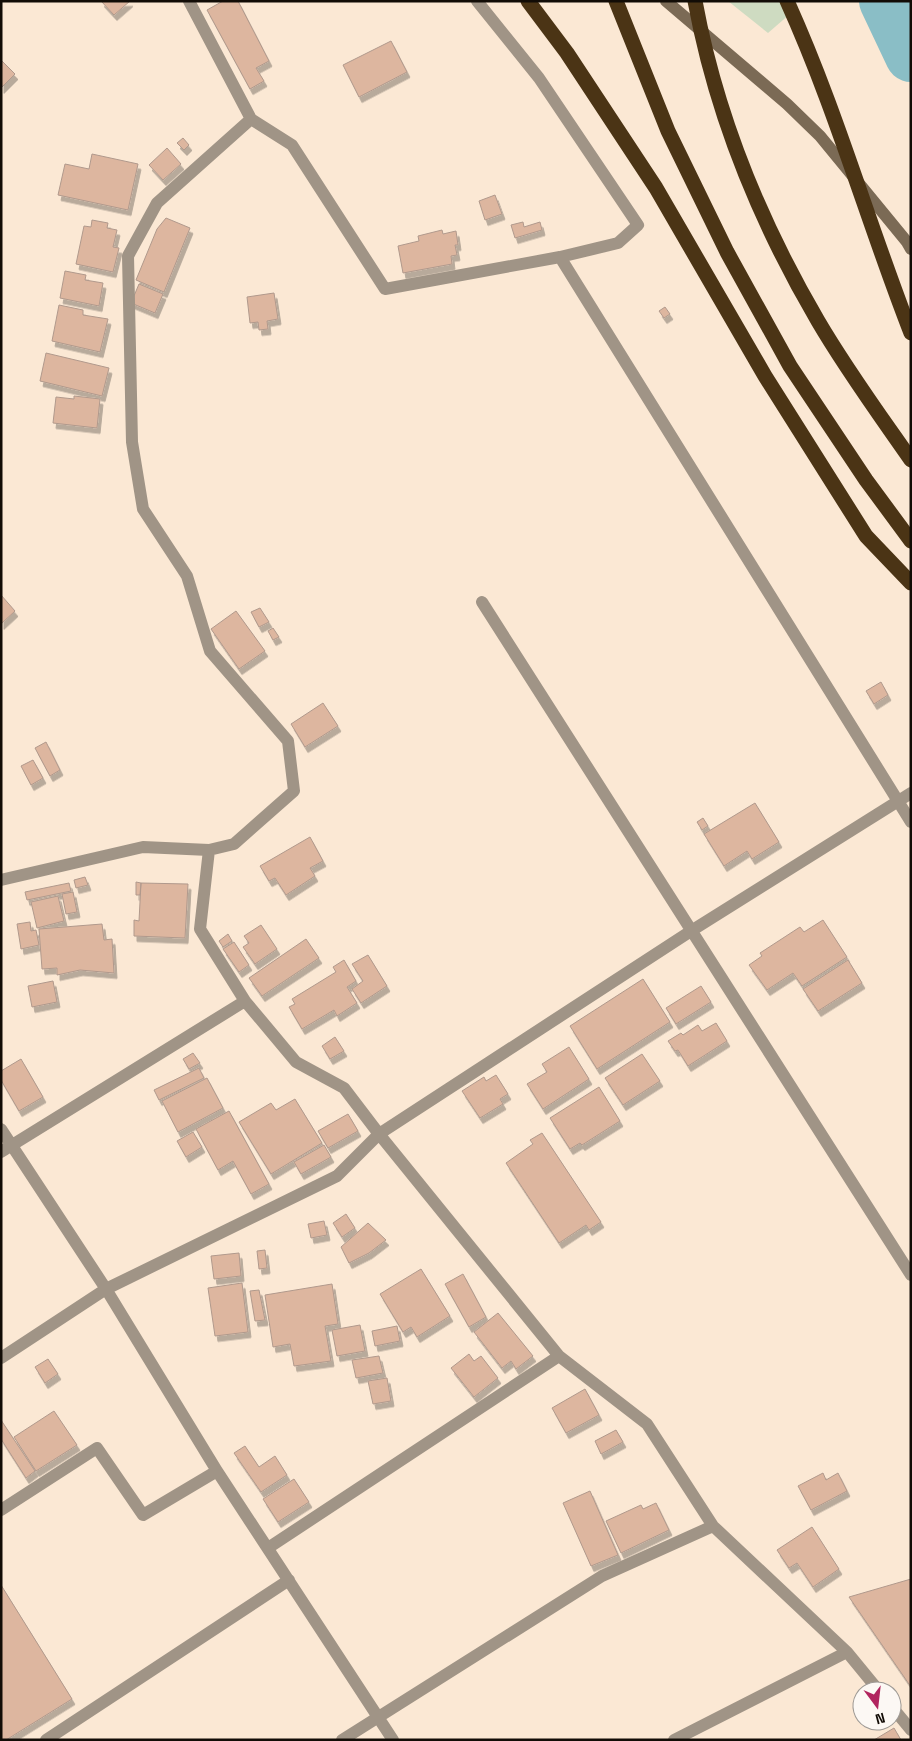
<svg xmlns="http://www.w3.org/2000/svg" width="912" height="1741" viewBox="0 0 912 1741" font-family="'Space Grotesk',sans-serif">
	<style>
		.green { fill: #cedbc1 }
		.lines { fill: none; stroke-linecap: round; stroke-linejoin: round }
		.river { stroke: #8abec6; stroke-width: 52 }
		.building { fill: #ddb69f; stroke: #b0998c; filter: url(#shadow) }
		.street { stroke: #a09486; stroke-width: 12 }
		.secondary { stroke: #7b6a55; stroke-width: 12 }
		.highway { stroke: #4b3415; stroke-width: 15 }
		.highway-bridge { stroke: #4b3415; stroke-width: 15 }
	</style>
	<defs>
		<filter id="shadow"><feDropShadow dx="3" dy="5.5" stdDeviation="0" flood-color="#0004"/></filter>
	</defs>
	<rect width="100%" height="100%" fill="#fbe8d4"/>
	<!-- green -->
	<path class="green" d="M 728,1 L 795,1 L 798,7 L 768,33 Z"/>
	<g class="lines">
		<!-- river -->
		<path class="river" d="M 885,1 L 911,56"/>
	</g>
	<!-- building -->
	<path class="building" d="M 101,1 L 130,1 L 114,15 Z
		M 223,1 L 238,1 L 269,61 L 256,68 L 264,81 L 250,89 L 207,10 Z
		M 391,41 L 407,72 L 359,97 L 343,65 Z
		M 1,60 L 15,74 L 1,88 Z
		M 183,138 L 189,145 L 184,150 L 177,143 Z
		M 167,148 L 181,164 L 163,180 L 149,165 Z
		M 92,154 L 138,164 L 128,210 L 58,195 L 65,164 L 89,169 Z
		M 495,195 L 502,214 L 485,220 L 479,201 Z
		M 166,218 L 190,228 L 164,292 L 136,280 L 157,229 Z
		M 92,220 L 108,223 L 107,228 L 117,230 L 113,247 L 119,248 L 113,272 L 76,264 L 84,226 L 91,227 Z
		M 523,222 L 524,227 L 540,222 L 542,230 L 515,238 L 511,225 Z
		M 442,230 L 443,234 L 456,231 L 458,245 L 455,245 L 457,255 L 451,256 L 452,264 L 403,273 L 398,246 L 419,241 L 418,236 Z
		M 65,271 L 86,275 L 85,280 L 103,283 L 99,306 L 60,298 Z
		M 139,284 L 163,294 L 155,313 L 131,303 Z
		M 274,293 L 278,319 L 267,321 L 268,329 L 259,330 L 258,322 L 250,323 L 247,297 Z
		M 59,305 L 83,310 L 83,315 L 108,319 L 100,352 L 52,341 Z
		M 665,307 L 670,314 L 664,318 L 659,311 Z
		M 46,353 L 109,368 L 102,396 L 40,381 Z
		M 74,396 L 100,399 L 97,428 L 53,423 L 56,397 L 74,399 Z
		M 1,595 L 15,611 L 1,624 Z
		M 260,608 L 269,622 L 259,627 L 251,612 Z
		M 236,611 L 265,651 L 239,669 L 211,629 Z
		M 273,628 L 279,637 L 273,640 L 268,631 Z
		M 881,682 L 888,695 L 874,704 L 866,691 Z
		M 323,703 L 338,726 L 305,747 L 291,724 Z
		M 46,742 L 60,770 L 50,776 L 35,748 Z
		M 33,760 L 43,778 L 31,785 L 21,766 Z
		M 755,803 L 779,842 L 752,859 L 747,851 L 724,866 L 704,834 Z
		M 703,818 L 708,826 L 702,830 L 697,822 Z
		M 310,837 L 323,861 L 310,868 L 315,876 L 286,895 L 275,878 L 269,881 L 260,866 Z
		M 85,877 L 88,885 L 76,888 L 74,880 Z
		M 136,882 L 141,883 L 140,895 L 136,895 Z
		M 69,883 L 71,891 L 27,900 L 25,892 Z
		M 141,883 L 188,884 L 185,938 L 134,936 L 134,920 L 139,921 Z
		M 73,892 L 77,912 L 66,914 L 62,894 Z
		M 58,896 L 64,921 L 37,928 L 31,902 Z
		M 823,920 L 847,957 L 802,986 L 793,973 L 767,990 L 749,965 L 762,956 L 760,953 L 800,927 L 804,932 Z
		M 30,922 L 31,931 L 36,930 L 39,945 L 21,949 L 17,924 Z
		M 102,924 L 104,940 L 112,939 L 114,973 L 80,970 L 57,975 L 57,968 L 42,969 L 39,929 Z
		M 261,925 L 277,949 L 255,964 L 243,947 L 249,943 L 244,936 Z
		M 228,934 L 232,941 L 223,947 L 219,941 Z
		M 306,939 L 319,958 L 262,996 L 249,978 Z
		M 234,942 L 249,965 L 239,972 L 223,949 Z
		M 368,955 L 387,986 L 361,1003 L 352,989 L 363,981 L 352,964 Z
		M 344,960 L 356,981 L 347,987 L 357,1003 L 337,1016 L 334,1010 L 302,1029 L 289,1007 L 295,1004 L 292,999 L 336,972 L 333,967 Z
		M 848,960 L 862,983 L 818,1011 L 803,989 Z
		M 643,979 L 670,1022 L 597,1069 L 570,1026 Z
		M 53,981 L 57,1002 L 32,1007 L 28,986 Z
		M 701,986 L 711,1002 L 676,1024 L 666,1008 Z
		M 716,1023 L 727,1041 L 688,1066 L 678,1050 L 675,1051 L 668,1041 L 681,1033 L 683,1035 L 698,1025 L 702,1031 Z
		M 335,1037 L 344,1051 L 330,1059 L 322,1046 Z
		M 569,1047 L 589,1079 L 543,1109 L 527,1084 L 547,1072 L 542,1064 Z
		M 193,1053 L 200,1063 L 189,1069 L 183,1059 Z
		M 642,1054 L 660,1081 L 623,1105 L 605,1078 Z
		M 21,1059 L 43,1097 L 19,1111 L 1,1080 L 1,1071 Z
		M 199,1068 L 204,1078 L 159,1100 L 154,1090 Z
		M 496,1075 L 508,1094 L 500,1099 L 503,1104 L 480,1118 L 462,1091 L 484,1077 L 486,1081 Z
		M 207,1078 L 223,1108 L 178,1132 L 162,1101 Z
		M 599,1087 L 620,1121 L 582,1145 L 580,1143 L 570,1149 L 550,1118 Z
		M 295,1099 L 322,1143 L 271,1174 L 239,1122 L 271,1103 L 276,1110 Z
		M 229,1111 L 269,1184 L 251,1194 L 233,1161 L 218,1170 L 196,1129 Z
		M 348,1114 L 358,1131 L 328,1148 L 318,1131 Z
		M 193,1132 L 202,1147 L 186,1157 L 177,1141 Z
		M 542,1133 L 601,1222 L 589,1230 L 586,1225 L 559,1243 L 506,1163 L 533,1144 L 530,1140 Z
		M 324,1145 L 331,1157 L 301,1174 L 294,1162 Z
		M 346,1214 L 355,1228 L 342,1237 L 333,1223 Z
		M 324,1221 L 327,1235 L 311,1238 L 308,1224 Z
		M 368,1223 L 386,1240 L 369,1253 L 349,1263 L 341,1247 Z
		M 265,1250 L 267,1268 L 259,1269 L 257,1251 Z
		M 239,1253 L 241,1276 L 214,1279 L 211,1256 Z
		M 421,1269 L 450,1316 L 417,1337 L 411,1327 L 403,1332 L 380,1294 Z
		M 463,1274 L 486,1317 L 469,1327 L 445,1284 Z
		M 242,1283 L 248,1332 L 215,1336 L 208,1288 Z
		M 332,1284 L 338,1324 L 325,1326 L 331,1361 L 294,1366 L 290,1344 L 273,1347 L 265,1295 Z
		M 259,1290 L 265,1320 L 255,1321 L 250,1291 Z
		M 498,1313 L 533,1356 L 516,1369 L 511,1361 L 502,1368 L 474,1332 Z
		M 360,1325 L 365,1351 L 337,1356 L 332,1330 Z
		M 397,1326 L 400,1341 L 375,1346 L 372,1331 Z
		M 469,1354 L 474,1361 L 481,1356 L 498,1378 L 474,1397 L 451,1368 Z
		M 379,1356 L 383,1373 L 356,1378 L 352,1360 Z
		M 48,1359 L 58,1374 L 45,1383 L 35,1367 Z
		M 387,1378 L 391,1401 L 373,1404 L 368,1381 Z
		M 585,1389 L 599,1415 L 566,1433 L 552,1408 Z
		M 54,1411 L 77,1445 L 36,1471 L 14,1437 Z
		M 1,1420 L 35,1471 L 26,1478 L 1,1439 Z
		M 616,1430 L 623,1442 L 601,1454 L 595,1441 Z
		M 245,1446 L 259,1467 L 275,1456 L 287,1475 L 261,1492 L 234,1453 Z
		M 823,1473 L 826,1480 L 838,1473 L 847,1491 L 811,1510 L 798,1486 Z
		M 294,1479 L 309,1502 L 278,1522 L 263,1499 Z
		M 590,1491 L 618,1555 L 591,1566 L 563,1503 Z
		M 656,1503 L 669,1530 L 621,1553 L 606,1521 L 641,1505 L 643,1509 Z
		M 812,1527 L 839,1569 L 813,1587 L 797,1563 L 789,1568 L 777,1550 Z
		M 911,1579 L 911,1687 L 849,1597 Z
		M 1,1585 L 72,1699 L 6,1740 L 1,1740 Z
		M 894,1728 L 901,1740 L 874,1740 Z"/>
	<g class="lines">
		<!-- street -->
		<path class="street" d="M 189,1 L 251,119 L 292,145 L 385,289 L 560,257 L 618,243 L 638,225 L 539,78 L 477,1
			M 560,257 L 911,822
			M 482,602 L 911,1275
			M 209,850 L 200,929 L 245,1001 L 296,1062 L 344,1088 L 379,1134 L 559,1356 L 647,1424 L 713,1526 L 847,1652 L 879,1691
			M 1,880 L 143,847 L 209,850 L 234,844 L 294,791 L 288,741 L 210,651 L 187,576 L 143,509 L 132,442 L 128,256 L 157,203 L 251,119
			M 1,1129 L 106,1289 L 217,1471 L 393,1740
			M 1,1152 L 245,1001
			M 1,1358 L 106,1289 L 337,1176 L 379,1134 L 691,931 L 911,793
			M 1,1510 L 97,1448 L 143,1515 L 217,1471
			M 268,1548 L 559,1356
			M 892,1707 L 911,1730
			M 46,1740 L 289,1580
			M 342,1740 L 602,1576 L 713,1526
			M 674,1740 L 847,1652"/>
		<!-- secondary -->
		<path class="secondary" d="M 666,1 L 787,104 L 820,136 L 907,242 L 911,249"/>
		<!-- highway -->
		<path class="highway" d="M 528,1 L 567,53 L 656,188 L 765,376 L 866,536 L 911,583
			M 616,1 L 668,131 L 727,252 L 790,366 L 866,480 L 911,541"/>
		<!-- highway-bridge -->
		<path class="highway-bridge" d="M 695,1 C 716,115 760,222 818,321 C 846,369 879,414 911,460
			M 787,1 C 836,109 868,223 911,333"/>
	</g>
	<!-- border -->
	<rect width="912" height="1741" fill="none" stroke="#120c06" stroke-width="5"/>
	<!-- north arrow -->
	<g transform="translate(877 1706) rotate(165)"><circle r="24" fill="#fcf8f4" stroke="#9e9a95"/>
	<path d="M0-4L9 19L0 12L-9 19Z" fill="#b1245e"/>
	<text y="-8" font-size="14" font-weight="bold" text-anchor="middle" fill="#120c06">N</text>
	</g>
</svg>
